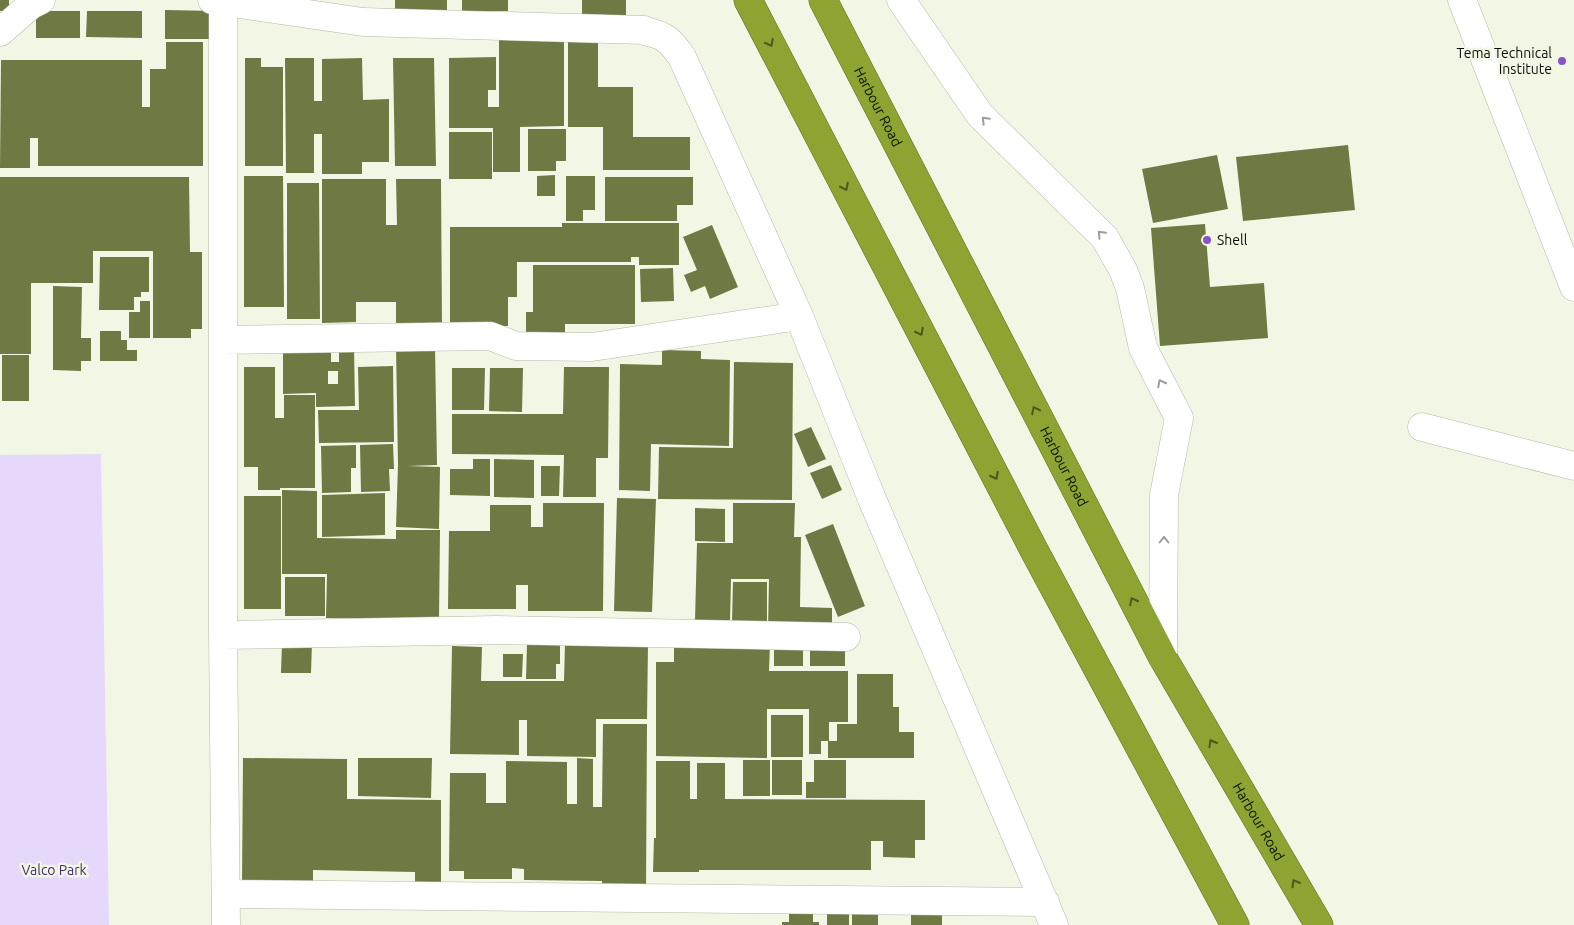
<svg xmlns="http://www.w3.org/2000/svg" width="1574" height="925" viewBox="0 0 1574 925" font-family="Ubuntu,sans-serif">
	<style>
		.green { fill: #e5d8fb }
		.building { fill: #6d7a43; fill-rule: evenodd }
		.lines { fill: none; stroke-linecap: round; stroke-linejoin: round }
		.minor-casing { stroke: #b4b9a8; stroke-width: 29 }
		.highway-casing { stroke: #606f24; stroke-width: 29 }
		.minor { stroke: #fff; stroke-width: 28 }
		.highway { stroke: #8da433; stroke-width: 28 }
		.oneway { stroke: #4c581d }
		.oneway2 { stroke: #9d9e9c }
		.poi-dot { fill: #8a53cb; stroke: #f2f7e5; stroke-width: 2 }
		.labels { text-anchor: middle; dominant-baseline: central; stroke-width: 5; stroke-linejoin: round; paint-order: stroke }
		.poi-label { font-size: 14px; fill: #0b0c07; stroke: #f2f7e5; text-anchor: end }
		.street-label { font-size: 14px; fill: #0b0c07; stroke: #f2f7e5 }
		.park-label { font-size: 14px; fill: #492c6d; stroke: #f2f7e5 }
	</style>
	<rect width="100%" height="100%" fill="#f2f7e5"/>
	<!-- green -->
	<path class="green" d="M 101,454 L 109,925 L 0,925 L 0,455 Z"/>
	<!-- building -->
	<path class="building" d="M 0,0 L 9,0 L 9,11 L 0,11 Z
		M 395,0 L 447,0 L 447,18 L 399,18 L 399,9 L 395,9 Z
		M 462,0 L 508,0 L 508,11 L 462,11 Z
		M 582,0 L 626,0 L 626,16 L 582,17 Z
		M 165,10 L 217,11 L 217,39 L 165,39 Z
		M 36,11 L 80,11 L 80,38 L 36,38 Z
		M 87,11 L 142,11 L 142,38 L 86,37 Z
		M 499,39 L 564,39 L 564,126 L 520,127 L 520,172 L 493,172 L 493,128 L 449,128 L 449,58 L 496,57 L 496,90 L 488,90 L 488,107 L 499,107 Z
		M 568,39 L 598,39 L 598,87 L 633,87 L 633,137 L 690,137 L 690,170 L 603,170 L 603,127 L 568,127 Z
		M 166,42 L 203,42 L 203,166 L 38,166 L 38,138 L 30,138 L 30,168 L 0,168 L 1,60 L 142,60 L 142,107 L 150,107 L 150,69 L 166,69 Z
		M 245,58 L 261,58 L 261,67 L 283,67 L 283,166 L 245,166 Z
		M 285,58 L 314,58 L 314,101 L 322,101 L 322,59 L 362,58 L 363,100 L 389,99 L 389,162 L 362,162 L 362,174 L 322,174 L 322,134 L 314,134 L 314,173 L 286,173 Z
		M 393,58 L 434,58 L 436,166 L 395,166 Z
		M 528,129 L 566,129 L 566,161 L 556,161 L 556,171 L 528,171 Z
		M 449,132 L 492,132 L 492,179 L 449,179 Z
		M 1348,145 L 1355,210 L 1243,221 L 1236,157 Z
		M 1217,155 L 1228,209 L 1153,223 L 1142,169 Z
		M 555,175 L 555,196 L 537,196 L 537,176 Z
		M 244,176 L 283,176 L 284,307 L 244,307 Z
		M 566,176 L 595,176 L 595,210 L 583,210 L 583,221 L 566,221 Z
		M 0,177 L 189,177 L 190,252 L 202,252 L 202,329 L 191,329 L 191,338 L 153,338 L 153,251 L 93,251 L 93,283 L 31,283 L 31,354 L 0,354 Z
		M 605,177 L 693,177 L 693,205 L 677,205 L 677,221 L 605,221 Z
		M 322,179 L 386,179 L 386,225 L 397,225 L 396,179 L 441,179 L 442,329 L 396,329 L 396,302 L 356,302 L 356,322 L 322,323 Z
		M 287,183 L 319,183 L 320,319 L 287,319 Z
		M 562,223 L 679,223 L 679,265 L 639,265 L 639,257 L 631,257 L 631,262 L 517,262 L 517,297 L 508,297 L 508,326 L 450,326 L 450,227 L 562,227 Z
		M 1205,224 L 1210,287 L 1264,283 L 1268,338 L 1160,346 L 1151,228 Z
		M 712,225 L 738,287 L 710,299 L 705,286 L 691,292 L 684,275 L 697,270 L 683,237 Z
		M 100,257 L 149,257 L 149,292 L 141,292 L 141,297 L 134,297 L 134,310 L 99,310 Z
		M 533,265 L 635,265 L 635,324 L 565,324 L 565,340 L 526,340 L 526,312 L 533,312 Z
		M 673,268 L 674,301 L 641,302 L 640,269 Z
		M 53,286 L 82,287 L 81,338 L 91,338 L 91,361 L 81,361 L 81,371 L 53,370 Z
		M 140,301 L 150,301 L 150,338 L 129,338 L 129,312 L 140,312 Z
		M 100,331 L 121,331 L 121,340 L 127,340 L 127,350 L 137,350 L 137,361 L 100,361 Z
		M 396,346 L 435,346 L 437,465 L 407,466 L 440,467 L 439,529 L 396,527 L 398,465 Z
		M 339,347 L 354,347 L 355,406 L 316,407 L 316,393 L 283,394 L 283,350 L 331,350 L 331,362 L 339,362 ZM 328,371 L 338,371 L 338,384 L 328,384 Z
		M 662,350 L 701,351 L 701,359 L 730,360 L 729,446 L 651,444 L 650,491 L 619,490 L 620,364 L 662,365 Z
		M 2,355 L 29,355 L 29,401 L 2,401 Z
		M 734,362 L 793,363 L 792,500 L 658,499 L 659,447 L 733,448 Z
		M 393,366 L 394,442 L 319,443 L 318,410 L 359,410 L 358,367 Z
		M 244,367 L 275,367 L 275,418 L 284,418 L 284,395 L 315,395 L 315,488 L 280,488 L 280,490 L 258,490 L 258,467 L 244,467 Z
		M 564,367 L 609,367 L 608,458 L 596,458 L 596,497 L 563,497 L 564,455 L 452,454 L 452,414 L 563,414 Z
		M 452,368 L 485,368 L 484,410 L 452,410 Z
		M 490,368 L 523,368 L 522,412 L 489,411 Z
		M 811,427 L 826,459 L 808,467 L 794,434 Z
		M 393,444 L 394,469 L 389,469 L 390,491 L 361,492 L 360,445 Z
		M 356,445 L 356,468 L 351,468 L 351,492 L 322,493 L 321,446 Z
		M 473,459 L 490,459 L 490,496 L 450,495 L 450,469 L 473,469 Z
		M 494,459 L 534,460 L 534,498 L 494,497 Z
		M 831,465 L 842,490 L 822,499 L 810,473 Z
		M 541,466 L 560,466 L 559,496 L 541,496 Z
		M 282,490 L 317,491 L 317,538 L 396,539 L 396,530 L 440,530 L 439,619 L 326,618 L 327,574 L 282,574 Z
		M 385,493 L 385,535 L 322,537 L 322,495 Z
		M 244,496 L 281,496 L 281,609 L 244,609 Z
		M 617,498 L 656,499 L 652,612 L 614,611 Z
		M 543,503 L 604,503 L 603,611 L 528,611 L 528,585 L 516,585 L 516,609 L 448,609 L 449,531 L 490,531 L 490,505 L 531,505 L 531,527 L 543,527 Z
		M 733,503 L 795,503 L 794,537 L 801,537 L 800,607 L 832,608 L 832,632 L 768,630 L 769,579 L 731,579 L 730,622 L 695,621 L 697,543 L 733,543 Z
		M 695,508 L 725,509 L 725,542 L 695,541 Z
		M 833,524 L 865,606 L 838,617 L 805,535 Z
		M 285,577 L 325,577 L 325,616 L 285,616 Z
		M 733,582 L 767,582 L 767,622 L 732,622 Z
		M 810,641 L 845,641 L 845,666 L 810,666 Z
		M 282,643 L 312,643 L 311,673 L 281,673 Z
		M 527,643 L 560,643 L 560,664 L 556,664 L 556,679 L 526,679 Z
		M 565,643 L 648,644 L 647,719 L 596,719 L 596,757 L 527,756 L 527,720 L 519,720 L 519,755 L 450,754 L 452,646 L 482,647 L 481,681 L 564,681 Z
		M 674,643 L 770,644 L 769,671 L 848,671 L 848,722 L 829,722 L 829,741 L 821,741 L 821,754 L 809,754 L 809,709 L 767,709 L 767,758 L 656,756 L 656,662 L 674,662 Z
		M 803,646 L 803,666 L 774,666 L 774,647 Z
		M 503,654 L 523,654 L 522,677 L 503,677 Z
		M 857,674 L 893,674 L 893,707 L 899,707 L 899,732 L 914,732 L 914,758 L 828,758 L 828,741 L 837,741 L 837,724 L 857,724 Z
		M 771,715 L 803,715 L 803,757 L 771,757 Z
		M 603,724 L 647,724 L 646,887 L 602,887 L 602,881 L 524,880 L 524,869 L 512,868 L 512,879 L 464,879 L 464,871 L 449,871 L 450,773 L 486,773 L 486,803 L 506,803 L 506,761 L 567,762 L 567,804 L 577,804 L 577,758 L 593,759 L 593,807 L 602,807 Z
		M 243,758 L 347,759 L 347,799 L 441,800 L 441,891 L 415,891 L 415,872 L 313,870 L 313,885 L 242,885 Z
		M 358,758 L 432,758 L 431,798 L 358,796 Z
		M 743,760 L 770,760 L 770,796 L 743,796 Z
		M 772,760 L 802,760 L 802,795 L 772,795 Z
		M 814,760 L 846,760 L 846,798 L 806,798 L 806,782 L 814,782 Z
		M 656,761 L 690,761 L 690,799 L 697,799 L 697,763 L 725,763 L 725,799 L 925,800 L 925,840 L 915,840 L 915,858 L 883,857 L 883,841 L 871,841 L 871,870 L 699,870 L 699,872 L 653,872 L 654,838 L 656,838 Z
		M 852,902 L 878,902 L 878,925 L 852,925 Z
		M 789,903 L 813,903 L 813,922 L 819,922 L 819,925 L 782,925 L 782,922 L 789,922 Z
		M 827,905 L 849,905 L 849,925 L 827,925 Z
		M 911,906 L 942,906 L 942,925 L 911,925 Z"/>
	<g class="lines">
		<defs>
			<path id="minor" d="M 212,0 L 363,22 L 644,30 L 644,31 C 665,35 670,40 682,57 L 799,316
				M 223,0 L 223,635 L 226,925
				M 901,0 L 980,115 L 1105,238 L 1123,270 L 1130,288 L 1143,348 L 1179,418 L 1164,495 L 1163,658
				M 1462,0 L 1574,287
				M 0,32 L 31,5 L 41,0
				M 223,340 L 490,336 L 516,346 L 592,347 L 799,316 L 872,499 L 1054,925
				M 1422,427 L 1574,466
				M 223,635 L 496,630 L 846,637
				M 227,894 L 1045,902"/>
			<g id="highway">
				<path d="M 748,0 L 1035,552 L 1235,925"/>
				<path id="s1" d="M 823,0 L 1163,658 L 1319,925"/>
			</g>
		</defs>
		<!-- minor casing -->
		<use href="#minor" class="minor-casing"/>
		<!-- highway casing -->
		<use href="#highway" class="highway-casing"/>
		<!-- minor -->
		<use href="#minor" class="minor"/>
		<!-- highway -->
		<use href="#highway" class="highway"/>
	</g>
	<!-- one-way arrows -->
	<defs><path id="oneway-chevron" d="M-2-3.5L2.5 0L-2 3.5" fill="none" stroke-width="1.6" stroke-linecap="round" stroke-linejoin="round" transform="scale(1.25)"/></defs>
	<g class="oneway">
		<use href="#oneway-chevron" transform="translate(770 43) rotate(63)"/>
		<use href="#oneway-chevron" transform="translate(845 187) rotate(63)"/>
		<use href="#oneway-chevron" transform="translate(920 332) rotate(63)"/>
		<use href="#oneway-chevron" transform="translate(1035 410) rotate(-117)"/>
		<use href="#oneway-chevron" transform="translate(995 476) rotate(63)"/>
		<use href="#oneway-chevron" transform="translate(1133 601) rotate(-117)"/>
		<use href="#oneway-chevron" transform="translate(1212 743) rotate(-120)"/>
		<use href="#oneway-chevron" transform="translate(1295 883) rotate(-120)"/>
	</g>
	<g class="oneway2">
		<use href="#oneway-chevron" transform="translate(985 120) rotate(-135)"/>
		<use href="#oneway-chevron" transform="translate(1101 234) rotate(-133)"/>
		<use href="#oneway-chevron" transform="translate(1161 383) rotate(-117)"/>
		<use href="#oneway-chevron" transform="translate(1164 540) rotate(-90)"/>
	</g>
	<!-- markers -->
	<g class="poi-dot">
		<circle cx="1562" cy="61" r="5"/>
		<circle cx="1207" cy="240" r="5"/>
	</g>
	<g class="labels">
		<!-- poi labels -->
		<g class="poi-label">
			<text x="1552" y="53">Tema Technical<tspan x="1552" dy="16">Institute</tspan></text>
			<text x="1217" y="240" text-anchor="start">Shell</text>
		</g>
		<!-- street labels -->
		<g class="street-label">
			<text stroke="none"><textPath href="#s1" startOffset="120">Harbour Road</textPath></text>
			<text stroke="none"><textPath href="#s1" startOffset="525">Harbour Road</textPath></text>
			<text stroke="none"><textPath href="#s1" startOffset="930">Harbour Road</textPath></text>
		</g>
		<!-- park labels -->
		<g class="park-label">
			<text x="54" y="870">Valco Park</text>
		</g>
	</g>
</svg>
